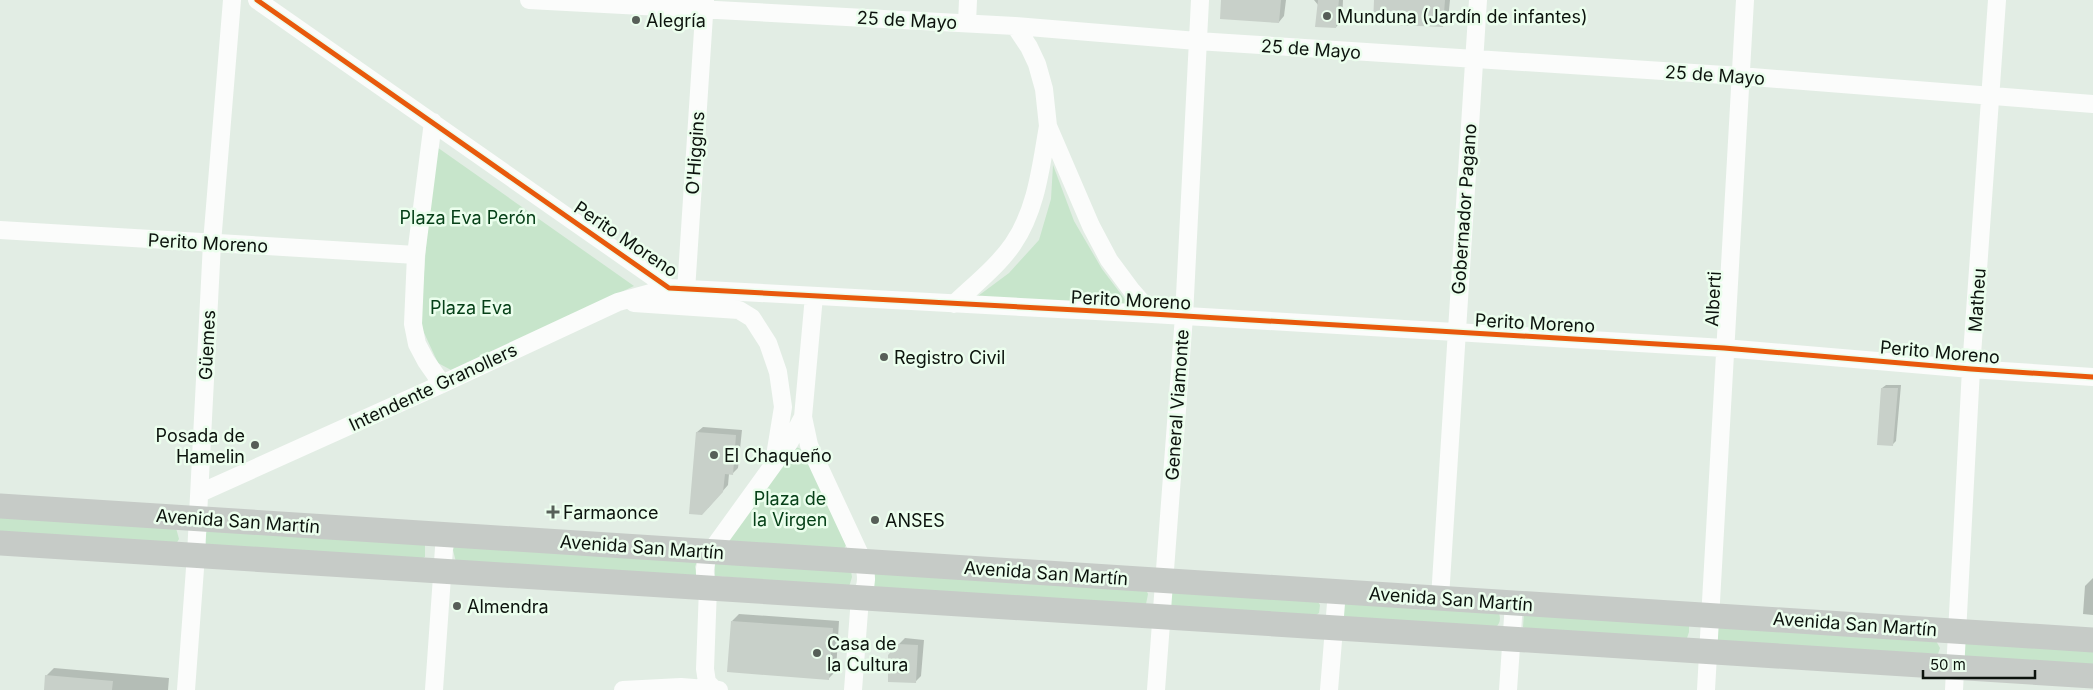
<svg xmlns="http://www.w3.org/2000/svg" width="2093" height="690" viewBox="0 0 2093 690" font-family="Inter,sans-serif">
	<style>
		.green { fill: #c7e5cb }
		.shadow { fill: #0003 }
		.building { fill: #c8d0c9 }
		.lines { fill: none; stroke-linecap: round; stroke-linejoin: round }
		.street { stroke: #fbfcfb; stroke-width: 18 }
		.secondary { stroke: #c6cbc7; stroke-width: 25 }
		.cycleway-casing { stroke: #ebfeed; stroke-width: 8 }
		.cycleway { stroke: #e8590c; stroke-width: 5 }
		.poi-dot { fill: #575f58; stroke: #ebfeed; stroke-width: 2 }
		.labels { text-anchor: middle; dominant-baseline: central; stroke-width: 5; stroke-linejoin: round; paint-order: stroke }
		.poi-label { font-size: 18px; fill: #0c130d; stroke: #ebfeed; text-anchor: start }
		.street-label { font-size: 18px; fill: #0c130d; stroke: #ebfeed }
		.park-label { font-size: 18px; fill: #064018; stroke: #ebfeed }
	</style>
	<rect width="100%" height="100%" fill="#e2ede4"/>
	<!-- green -->
	<path class="green" d="M 434,145 L 634,286 L 453,371 L 438,363 L 420,324 Z
		M 1053,165 L 1074,221 L 1102,269 L 1130,306 L 974,299 L 1009,273 L 1039,240 L 1051,199 Z
		M 794,447 L 799,448 L 805,453 L 846,545 L 844,549 L 730,542 L 726,535 Z
		M 0,513 L 176,528 L 179,539 L 176,544 L 0,536 Z
		M 210,527 L 425,544 L 425,557 L 420,560 L 207,547 C 203,539 204,534 210,527 Z
		M 456,543 L 697,561 L 695,567 L 698,579 L 456,562 L 453,550 Z
		M 715,563 L 851,571 L 852,577 L 849,587 L 715,576 Z
		M 873,573 L 1146,589 L 1148,594 L 1146,604 L 873,593 Z
		M 1170,592 L 1316,598 L 1320,605 L 1319,613 L 1313,617 L 1171,607 Z
		M 1347,600 L 1499,613 C 1501,620 1500,624 1494,629 L 1344,617 L 1341,612 Z
		M 1524,613 L 1689,626 L 1689,632 L 1687,638 L 1526,631 L 1523,627 Z
		M 1716,626 L 1935,639 L 1940,648 L 1938,654 L 1716,642 Z
		M 1965,641 L 2093,646 L 2093,669 L 1966,657 L 1964,654 Z"/>
	<!-- shadow -->
	<path class="shadow" d="M 1222,0 L 1286,0 L 1284,16 L 1279,22 Z
		M 1314,0 L 1343,0 L 1342,21 L 1336,27 Z
		M 1375,0 L 1450,0 L 1448,20 L 1442,26 Z
		M 1886,385 L 1901,385 L 1896,441 L 1893,444 L 1882,388 Z
		M 703,427 L 742,430 L 738,468 L 732,474 L 729,474 L 728,485 L 708,508 L 697,432 Z
		M 2093,578 L 2093,615 L 2083,614 L 2085,586 Z
		M 739,614 L 839,621 L 836,671 L 829,678 L 732,621 Z
		M 905,638 L 924,640 L 921,676 L 915,682 L 899,644 Z
		M 54,668 L 169,678 L 168,690 L 46,690 L 46,676 Z"/>
	<!-- building -->
	<path class="building" d="M 1221,0 L 1281,0 L 1279,23 L 1220,19 Z
		M 1318,0 L 1339,0 L 1336,28 L 1315,27 Z
		M 1374,0 L 1445,0 L 1443,27 L 1373,24 Z
		M 1881,388 L 1898,388 L 1893,446 L 1877,445 Z
		M 696,432 L 736,435 L 733,475 L 725,474 L 723,492 L 702,515 L 689,514 Z
		M 731,621 L 833,628 L 829,680 L 727,672 Z
		M 898,644 L 918,645 L 916,683 L 888,682 L 888,655 Z
		M 45,675 L 113,681 L 112,690 L 44,690 Z"/>
	<g class="lines">
		<!-- street -->
		<path class="street" d="M 257,0 L 669,288 L 1152,314 L 1724,348 L 1971,369 L 2093,377
			M 529,0 L 1015,26 L 1197,41 L 1740,76 L 2093,104
			M 967,23 L 968,0
			M 1015,26 L 1029,47 L 1037,64 L 1044,89 L 1048,126 L 1091,226 L 1109,260 L 1132,291 L 1152,314
			M 433,122 L 416,255 L 413,324 L 417,344 L 426,361 L 442,384
			M 0,230 L 416,255
			M 814,296 L 803,417 L 809,445 L 863,561 C 867,576 868,584 860,598 L 853,690
			M 634,303 L 739,310 L 752,318 L 768,343 L 778,372 L 783,407 L 775,456
			M 954,304 C 974,285 998,266 1013,244 C 1037,209 1041,165 1048,126
			M 685,306 L 705,0
			M 200,493 L 442,384 L 618,302 L 669,288
			M 1440,598 L 1478,0
			M 186,690 L 196,555 L 212,243 L 232,0
			M 434,690 L 445,534
			M 623,690 L 681,687 L 719,690
			M 715,690 L 707,682 L 705,669 L 708,588 C 703,574 704,564 711,551 L 789,443 L 803,417
			M 1156,690 L 1184,316 L 1200,0
			M 1329,690 L 1337,591
			M 1508,690 L 1514,603
			M 1706,690 L 1745,0
			M 1954,690 L 1971,369 L 1997,0"/>
		<!-- secondary -->
		<path class="secondary" d="M 0,506 L 2093,640
			M 0,543 L 2093,676"/>
		<defs>
			<path id="cycleway" d="M 257,0 L 669,288 L 1152,314 L 1724,348 L 1971,369 L 2093,377"/>
		</defs>
		<!-- cycleway casing -->
		<use href="#cycleway" class="cycleway-casing"/>
		<!-- cycleway -->
		<use href="#cycleway" class="cycleway"/>
	</g>
	<!-- markers -->
	<g class="poi-dot">
		<circle cx="1327" cy="16" r="5"/>
		<circle cx="636" cy="20" r="5"/>
		<circle cx="884" cy="357" r="5"/>
		<circle cx="255" cy="445" r="5"/>
		<circle cx="714" cy="455" r="5"/>
		<path d="M550.5 504.5h5v5h5v5h-5v5h-5v-5h-5v-5h5z"/>
		<circle cx="875" cy="520" r="5"/>
		<circle cx="457" cy="606" r="5"/>
		<circle cx="817" cy="653" r="5"/>
	</g>
	<g class="labels">
		<!-- poi labels -->
		<g class="poi-label">
			<text x="1337" y="16">Munduna (Jardín de infantes)</text>
			<text x="646" y="20">Alegría</text>
			<text x="894" y="357">Registro Civil</text>
			<text x="245" y="435" text-anchor="end">Posada de<tspan x="245" dy="21">Hamelin</tspan></text>
			<text x="724" y="455">El Chaqueño</text>
			<text x="563" y="512">Farmaonce</text>
			<text x="885" y="520">ANSES</text>
			<text x="467" y="606">Almendra</text>
			<text x="827" y="643">Casa de<tspan x="827" dy="21">la Cultura</tspan></text>
		</g>
		<!-- street labels -->
		<g class="street-label">
			<text transform="translate(907 20) rotate(3)">25 de Mayo</text>
			<text transform="translate(1311 49) rotate(4)">25 de Mayo</text>
			<text transform="translate(1715 75) rotate(4)">25 de Mayo</text>
			<text transform="translate(695 153) rotate(-86)">O'Higgins</text>
			<text transform="translate(1464 209) rotate(-86)">Gobernador Pagano</text>
			<text transform="translate(626 239) rotate(34)">Perito Moreno</text>
			<text transform="translate(208 243) rotate(3)">Perito Moreno</text>
			<text transform="translate(1713 299) rotate(-87)">Alberti</text>
			<text transform="translate(1131 300) rotate(3)">Perito Moreno</text>
			<text transform="translate(1977 300) rotate(-86)">Matheu</text>
			<text transform="translate(1535 323) rotate(3)">Perito Moreno</text>
			<text transform="translate(207 345) rotate(-87)">Güemes</text>
			<text transform="translate(1940 352) rotate(5)">Perito Moreno</text>
			<text transform="translate(433 387) rotate(-25)">Intendente Granollers</text>
			<text transform="translate(1177 405) rotate(-86)">General Viamonte</text>
			<text transform="translate(238 521) rotate(4)">Avenida San Martín</text>
			<text transform="translate(642 547) rotate(4)">Avenida San Martín</text>
			<text transform="translate(1046 573) rotate(4)">Avenida San Martín</text>
			<text transform="translate(1451 599) rotate(4)">Avenida San Martín</text>
			<text transform="translate(1855 624) rotate(4)">Avenida San Martín</text>
		</g>
		<!-- park labels -->
		<g class="park-label">
			<text x="468" y="217">Plaza Eva Perón</text>
			<text x="471" y="307">Plaza Eva</text>
			<text x="790" y="498">Plaza de<tspan x="790" dy="21">la Virgen</tspan></text>
		</g>
	</g>
	<!-- scale -->
	<path d="M1923 670v8h112v-8" fill="none" stroke="#0c130d" stroke-width="2.5"/>
	<text x="1930" y="670" font-size="15" fill="#0c130d" stroke="#ebfeed" stroke-width="4" paint-order="stroke">50 m</text>
</svg>
